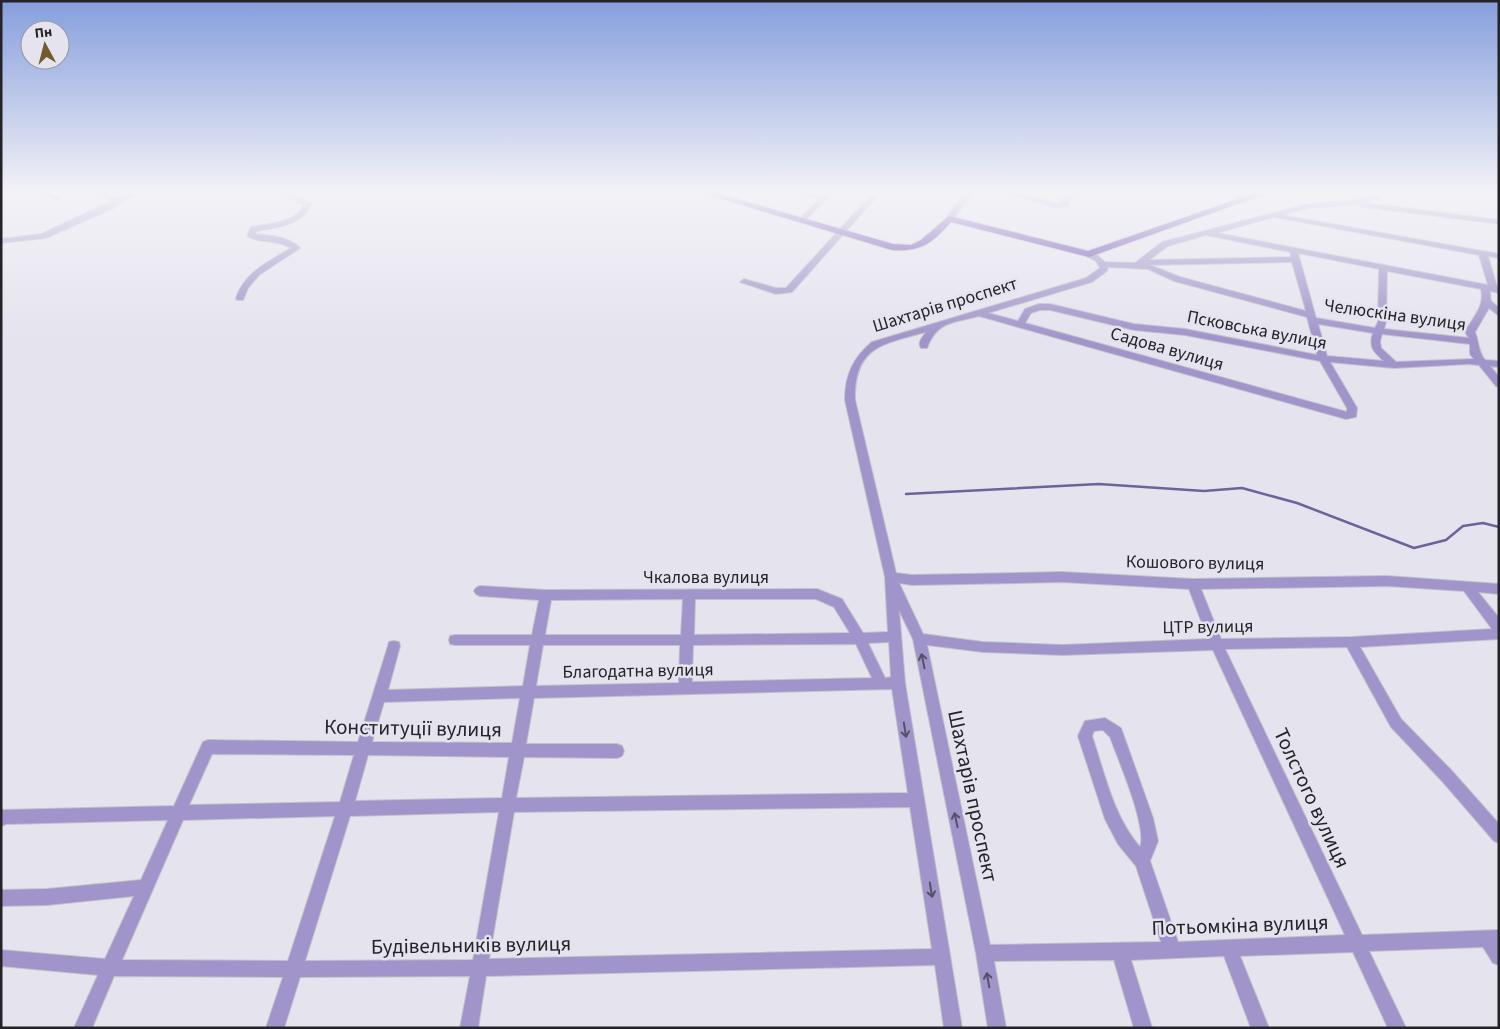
<svg xmlns="http://www.w3.org/2000/svg" width="1500" height="1029" viewBox="0 0 1500 1029" font-family="'Source Sans 3',sans-serif">
	<style>
		.lines { fill: none; stroke-linecap: round; stroke-linejoin: round }
		.stream { stroke: #70619a; stroke-width: 2.5 }
		.minor-casing { stroke: #c2c0ca; stroke-width: 2 }
		.major-casing { stroke: #c2c0ca; stroke-width: 2 }
		.minor { fill: #a194ca; fill-rule: evenodd }
		.major { fill: #6c4cae; fill-rule: evenodd }
		.oneway { stroke: #565068 }
		.labels { text-anchor: middle; dominant-baseline: central; stroke-width: 5; stroke-linejoin: round; paint-order: stroke }
		.street-label { font-size: 18px; fill: #242327; stroke: #e5e3ee }
		.near-street-label { font-size: 21px; fill: #242327; stroke: #e5e3ee }
	</style>
	<rect width="100%" height="100%" fill="#e5e3ee"/>
	<g class="lines">
		<!-- stream -->
		<path class="stream" d="M 906,494 L 1099,484 L 1204,491 L 1242,488 L 1297,503 L 1414,548 L 1446,540 L 1463,526 L 1483,523 L 1499,527"/>
		<defs>
			<path id="minor" d="M 40,193 L 52,193 L 62,198 L 58,200 Z
				M 95,193 L 105,193 L 116,198 L 128,193 L 139,193 L 121,202 L 114,208 L 46,238 L 1,243 L 1,239 L 41,234 L 112,201 Z
				M 279,193 L 289,193 L 312,204 C 301,226 278,227 257,231 L 255,234 C 271,236 288,236 300,248 L 259,275 L 248,288 L 243,300 L 237,300 L 236,298 C 245,272 268,262 291,248 C 277,239 259,244 247,236 L 251,227 C 269,223 294,224 304,205 Z
				M 801,193 L 813,193 L 823,196 L 825,193 L 833,193 L 802,223 L 798,221 L 799,219 L 819,200 Z
				M 873,193 L 880,193 L 792,292 L 776,294 L 740,282 L 744,279 L 776,288 L 786,288 Z
				M 965,193 L 972,193 L 952,221 L 946,221 L 945,219 Z
				M 1006,193 L 1019,193 L 1057,204 L 1061,202 L 1067,193 L 1074,193 L 1067,206 L 1057,208 Z
				M 1240,193 L 1245,201 L 1241,203 L 1238,203 L 1233,194 Z
				M 1377,193 L 1386,193 L 1378,199 L 1366,203 L 1499,220 L 1499,224 L 1364,207 L 1361,207 L 1361,204 L 1308,208 L 1282,215 L 1499,254 L 1499,258 L 1488,256 L 1497,287 L 1499,287 L 1499,293 L 1490,291 L 1491,301 L 1499,308 L 1499,316 L 1489,308 L 1475,332 C 1479,342 1478,352 1485,360 L 1499,361 L 1499,367 L 1490,366 L 1499,377 L 1499,387 L 1496,386 L 1479,365 L 1468,364 L 1394,368 L 1330,362 L 1357,408 L 1356,417 L 1346,419 L 979,316 C 953,323 937,321 927,348 L 921,348 C 917,342 923,337 926,332 C 883,344 854,346 855,400 L 896,573 L 912,575 L 1062,572 L 1193,579 L 1387,576 L 1499,584 L 1499,594 L 1478,592 L 1499,618 L 1499,639 L 1360,647 L 1401,719 L 1452,771 L 1499,824 L 1499,843 L 1494,841 L 1442,781 L 1391,727 L 1347,647 L 1225,649 L 1362,935 L 1499,930 L 1499,965 L 1493,963 L 1483,947 L 1369,951 L 1406,1028 L 1388,1028 L 1353,952 L 1240,956 L 1269,1028 L 1251,1028 L 1224,956 L 1131,960 L 1152,1028 L 1134,1028 L 1114,960 L 994,961 L 1006,1028 L 988,1028 L 976,953 L 913,639 L 899,610 L 905,683 L 962,1028 L 944,1028 L 935,965 L 486,976 L 478,1028 L 460,1028 L 470,976 L 300,977 L 284,1028 L 266,1028 L 283,977 L 114,976 L 92,1028 L 74,1028 L 98,975 L 1,966 L 1,950 L 105,959 L 134,896 L 47,905 L 1,906 L 1,890 L 47,889 L 141,880 L 168,820 L 6,824 L 1,826 L 1,810 L 174,806 L 203,742 L 208,740 L 358,742 L 388,646 L 389,642 L 394,641 L 399,642 L 400,646 L 388,690 L 523,686 L 530,645 L 455,645 L 450,644 L 449,640 L 450,636 L 455,635 L 532,635 L 539,600 L 480,596 L 476,594 L 474,591 L 476,588 L 480,586 L 546,590 L 817,589 L 842,599 L 863,633 L 888,632 L 885,577 L 845,400 C 845,375 853,358 872,342 L 1086,278 L 1100,268 L 1096,261 L 1086,256 L 1086,252 L 1097,255 L 1105,262 L 1135,263 L 1162,242 L 1308,204 L 1357,200 ZM 1274,217 L 1479,255 L 1488,285 L 1217,233 ZM 1206,235 L 1290,252 L 1291,257 L 1149,260 L 1168,246 ZM 1298,253 L 1379,269 L 1378,322 L 1375,328 L 1316,318 ZM 1292,262 L 1306,311 L 1180,277 L 1150,265 ZM 1108,267 L 1148,269 L 1174,281 L 1307,317 L 1317,355 L 1185,329 L 1134,324 L 1050,304 L 1039,304 L 1025,309 L 1018,321 L 988,313 L 1092,282 L 1107,271 ZM 1387,271 L 1481,289 C 1485,307 1473,317 1465,332 L 1469,338 L 1384,329 L 1386,322 ZM 1040,310 L 1050,310 L 1134,330 L 1185,335 L 1320,361 L 1347,408 L 1347,412 L 1025,323 L 1031,313 ZM 1318,324 L 1373,333 C 1368,347 1374,352 1384,361 L 1327,356 ZM 1382,334 L 1470,344 L 1470,354 L 1474,359 L 1396,362 L 1381,348 L 1380,341 ZM 1062,582 L 1189,589 L 1208,639 L 1062,645 L 983,642 L 923,634 L 899,583 L 912,585 ZM 1387,586 L 1464,591 L 1492,629 L 1351,637 L 1221,639 L 1201,589 ZM 683,599 L 681,635 L 545,635 L 551,600 ZM 695,599 L 816,599 L 834,607 L 850,633 L 694,635 ZM 889,642 L 891,677 L 885,678 L 868,643 ZM 856,644 L 872,678 L 692,682 L 693,645 ZM 543,645 L 680,645 L 679,683 L 536,686 ZM 927,645 L 983,652 L 1062,655 L 1213,650 L 1345,935 L 1178,942 L 1150,861 L 1158,841 L 1153,818 L 1121,728 L 1105,718 L 1085,721 L 1078,736 L 1105,819 L 1118,844 L 1136,866 L 1161,942 L 990,945 ZM 892,689 L 908,793 L 516,798 L 524,757 L 617,758 L 622,756 L 624,751 L 622,746 L 617,744 L 526,744 L 534,698 ZM 520,698 L 512,743 L 372,742 L 384,702 ZM 1103,730 L 1110,737 C 1118,759 1148,828 1140,847 C 1113,816 1105,774 1092,736 L 1094,731 ZM 212,754 L 354,755 L 340,802 L 189,805 ZM 368,755 L 509,757 L 502,798 L 355,801 ZM 910,807 L 932,949 L 489,959 L 514,812 ZM 499,812 L 473,960 L 305,961 L 350,816 ZM 335,816 L 288,961 L 122,960 L 183,820 Z"/>
			<path id="major" d="M 702,193 L 716,193 L 893,244 L 911,245 L 921,240 L 949,216 L 1088,251 L 1255,193 L 1268,193 L 1089,257 L 951,222 C 932,243 922,252 892,250 Z"/>
		</defs>
		<!-- minor casing -->
		<use href="#minor" class="minor-casing"/>
		<!-- major casing -->
		<use href="#major" class="major-casing"/>
		<!-- minor -->
		<use href="#minor" class="minor"/>
		<!-- major -->
		<use href="#major" class="major"/>
	</g>
	<!-- one-way arrows -->
	<defs><path id="oneway-shaft" d="M-6 0H5M1.5-3L5.5 0L1.5 3" fill="none" stroke-width="1.6" stroke-linecap="round" stroke-linejoin="round" transform="scale(1.25)"/></defs>
	<g class="oneway">
		<use href="#oneway-shaft" transform="translate(923 661) rotate(-102)"/>
		<use href="#oneway-shaft" transform="translate(905 730) rotate(81)"/>
		<use href="#oneway-shaft" transform="translate(956 820) rotate(-102)"/>
		<use href="#oneway-shaft" transform="translate(931 890) rotate(81)"/>
		<use href="#oneway-shaft" transform="translate(988 980) rotate(-100)"/>
	</g>
	<!-- sky -->
	<linearGradient id="sky" x2="0" y2="1"><stop stop-color="#859edc"/><stop offset="0.57" stop-color="#f3f2f7"/><stop offset="1" stop-color="#f3f2f7" stop-opacity="0"/></linearGradient>
	<rect width="1500" height="338" fill="url(#sky)"/>
	<g class="labels">
		<!-- street labels -->
		<g class="street-label">
			<text transform="translate(945 305) rotate(-17)">Шахтарів проспект</text>
			<text transform="translate(1395 315) rotate(8)">Челюскіна вулиця</text>
			<text transform="translate(1257 330) rotate(11)">Псковська вулиця</text>
			<text transform="translate(1167 349) rotate(16)">Садова вулиця</text>
			<text transform="translate(1195 563) rotate(1)">Кошового вулиця</text>
			<text x="706" y="577">Чкалова вулиця</text>
			<text transform="translate(1208 627) rotate(-1)">ЦТР вулиця</text>
			<text transform="translate(638 671) rotate(-1)">Благодатна вулиця</text>
		</g>
		<!-- near-street labels -->
		<g class="near-street-label">
			<text transform="translate(413 728) rotate(1)">Конституції вулиця</text>
			<text transform="translate(973 796) rotate(78)">Шахтарів проспект</text>
			<text transform="translate(1312 798) rotate(65)">Толстого вулиця</text>
			<text transform="translate(1240 925) rotate(-2)">Потьомкіна вулиця</text>
			<text transform="translate(471 945) rotate(-1)">Будівельників вулиця</text>
		</g>
	</g>
	<!-- border -->
	<rect width="1500" height="1029" fill="none" stroke="#242327" stroke-width="5"/>
	<!-- north arrow -->
	<g transform="translate(45 45) rotate(353)"><circle r="24" fill="#e5e3ee" stroke="#98969e"/>
	<path d="M0-4L9 19L0 12L-9 19Z" fill="#725c2c"/>
	<text y="-8" font-size="14" font-weight="bold" text-anchor="middle" fill="#242327">Пн</text>
	</g>
</svg>
